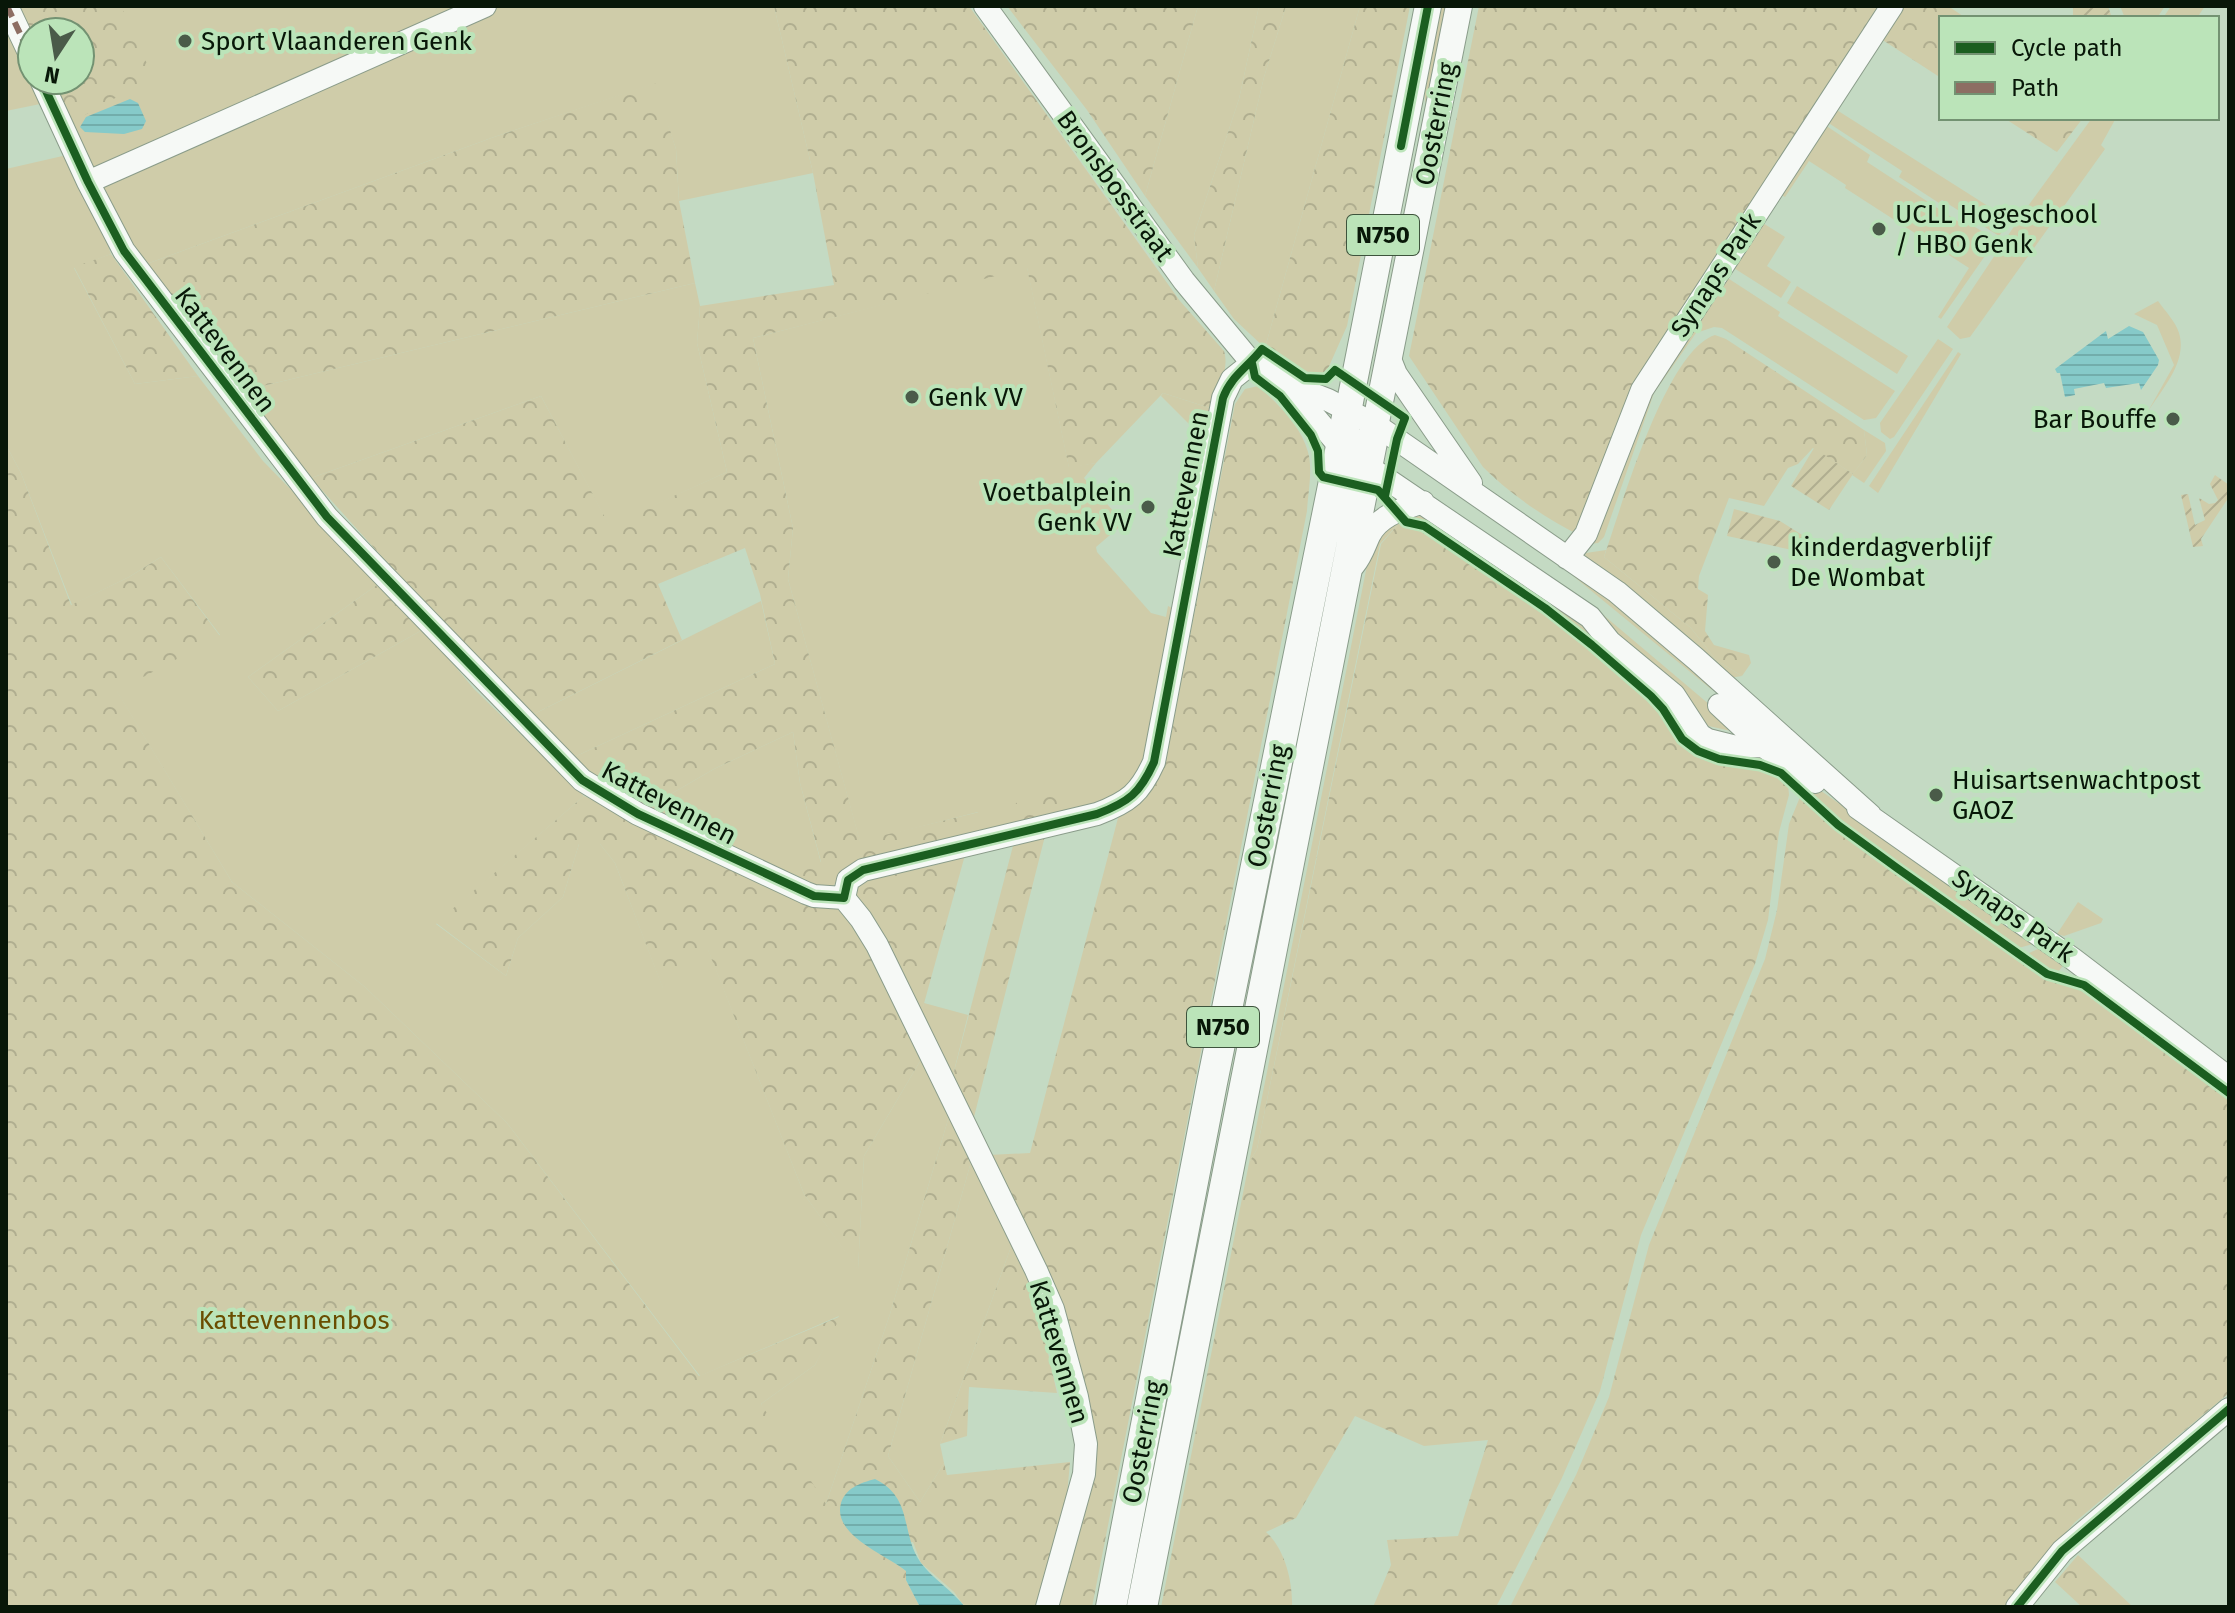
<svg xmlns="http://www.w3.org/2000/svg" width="2235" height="1613" viewBox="0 0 2235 1613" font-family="'Fira Sans',sans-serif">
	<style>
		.green { fill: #cfcca9 }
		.forest { fill: url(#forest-crowns) }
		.garden { fill: url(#garden-furrows) }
		.water { fill: url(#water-rules) }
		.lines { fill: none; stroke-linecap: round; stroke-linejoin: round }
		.minor-casing { stroke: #8a9c8a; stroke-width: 24 }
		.major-casing { stroke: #8a9c8a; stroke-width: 28 }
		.highway-casing { stroke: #8a9c8a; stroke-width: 32 }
		.minor { stroke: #f6f9f6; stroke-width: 22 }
		.major { stroke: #f6f9f6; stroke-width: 26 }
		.highway { stroke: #f6f9f6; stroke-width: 30 }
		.quiet { stroke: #8d6e63; stroke-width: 6; stroke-dasharray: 12 6; stroke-linecap: butt }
		.cycleway-casing { stroke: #bbe4b9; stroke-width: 13 }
		.cycleway { stroke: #1b5e20; stroke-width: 8 }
		.poi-dot { fill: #4a5b49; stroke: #bbe4b9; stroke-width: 3 }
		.labels { text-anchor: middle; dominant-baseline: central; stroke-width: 8; stroke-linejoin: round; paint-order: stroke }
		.shield { fill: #bbe4b9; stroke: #3e543d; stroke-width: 2 }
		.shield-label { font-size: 24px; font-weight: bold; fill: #081708 }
		.poi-label { font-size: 26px; fill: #081708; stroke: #bbe4b9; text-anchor: start }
		.street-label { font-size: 26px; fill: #081708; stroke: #bbe4b9 }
		.park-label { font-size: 26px; fill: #6a4d00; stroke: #bbe4b9 }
	</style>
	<defs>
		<pattern id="forest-crowns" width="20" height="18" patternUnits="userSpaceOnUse" patternTransform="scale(2)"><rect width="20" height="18" fill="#cfcca9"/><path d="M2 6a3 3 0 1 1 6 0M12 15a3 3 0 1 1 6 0" fill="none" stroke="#b0ae90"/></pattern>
		<pattern id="garden-furrows" width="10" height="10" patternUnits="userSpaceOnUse" patternTransform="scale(2)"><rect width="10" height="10" fill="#cfcca9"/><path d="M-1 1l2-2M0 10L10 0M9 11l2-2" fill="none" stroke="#b0ae90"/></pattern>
		<pattern id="water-rules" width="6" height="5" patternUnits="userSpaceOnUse" patternTransform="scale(2)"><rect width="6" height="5" fill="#86cac9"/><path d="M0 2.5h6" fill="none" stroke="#72adab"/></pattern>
	</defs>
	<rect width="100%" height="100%" fill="#c4dac3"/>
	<!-- green -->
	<path class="green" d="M 6,6 L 774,6 L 813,173 L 679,201 L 676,149 L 654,84 L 494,137 L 141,266 L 50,80 L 80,80 L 80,32 L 32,32 L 32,80 L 45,103 L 6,111 Z
		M 1198,6 L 1259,6 L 1239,99 L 1194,235 L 1198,268 L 1145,196 Z
		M 1286,6 L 1360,6 L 1265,348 L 1234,319 L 1214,291 L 1264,77 Z
		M 1438,6 L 1452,6 L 1426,106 L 1423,84 Z
		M 2120,6 L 2165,6 L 2157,18 L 2125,18 Z
		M 2171,6 L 2205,6 L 2197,18 L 2163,18 Z
		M 1832,107 L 2010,220 L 1999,236 L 1942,200 L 1939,203 L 1899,177 L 1902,171 L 1824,120 Z
		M 2092,118 L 2116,118 L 2101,145 L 2105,149 L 1970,337 L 1960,339 L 1947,327 L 2025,210 Z
		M 1822,123 L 1870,155 L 1867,162 L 1965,226 L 1967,222 L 1996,240 L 1941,319 L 1938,317 L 1969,268 L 1845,188 L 1846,185 L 1809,161 L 1785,197 L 1777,192 Z
		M 67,155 L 101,225 L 111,254 L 74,268 L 135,384 L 198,376 L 263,461 L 381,582 L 248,677 L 278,711 L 424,629 L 474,689 L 584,796 L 436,924 L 506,976 L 518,938 L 563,897 L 579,844 L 600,844 L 615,863 L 663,988 L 708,949 L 804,1194 L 858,1269 L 864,1156 L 922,1058 L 950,1113 L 890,1314 L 826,1504 L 790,1464 L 761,1404 L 815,1365 L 839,1316 L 700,1376 L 507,1123 L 365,987 L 232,882 L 116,690 L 220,635 L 161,557 L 129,577 L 72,605 L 21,473 L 6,445 L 6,169 Z
		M 1758,220 L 1785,237 L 1767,266 L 1791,282 L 1781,298 L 1729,265 Z
		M 1027,267 L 1069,467 L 1096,463 L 1084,478 L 1124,523 L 1096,547 L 1097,552 L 1151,613 L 1166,617 L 1168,606 L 1174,609 L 1148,754 L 1132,788 L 1121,796 L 969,840 L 978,812 L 860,842 L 788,579 L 793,528 L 753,338 Z
		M 1723,275 L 1780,312 L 1778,316 L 1895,391 L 1876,418 L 1864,420 L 1722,328 L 1714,327 L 1696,333 L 1654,393 L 1604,537 L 1598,543 L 1589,544 L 1645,394 Z
		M 695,283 L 700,306 L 697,343 L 727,472 L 609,526 L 541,396 L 311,478 L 241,391 Z
		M 1797,286 L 1908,356 L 1897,374 L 1787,303 Z
		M 2158,301 C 2165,311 2176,322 2179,333 C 2188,362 2161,390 2147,413 L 2174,365 L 2157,325 L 2134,314 Z
		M 1938,339 L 1953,349 L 1894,437 L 1890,439 L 1881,432 L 1880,423 Z
		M 1958,352 L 1961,354 L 1878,493 L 1869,486 Z
		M 1163,393 L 1213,409 L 1195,500 L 1190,496 L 1198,458 L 1194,447 L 1202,437 L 1161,396 Z
		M 1864,430 L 1885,443 L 1886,451 L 1864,483 L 1852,475 L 1867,455 Z
		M 1421,512 L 1550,593 L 1543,604 L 1425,523 L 1407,519 Z
		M 1400,522 L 1380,544 L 1257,1149 L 1249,1163 L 1371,545 L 1379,531 Z
		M 1606,550 L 1604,557 L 1691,628 L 1716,660 L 1742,676 L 1729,678 L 1584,559 L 1586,553 Z
		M 1575,569 L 1723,695 L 1711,689 L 1572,575 Z
		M 1564,586 L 1588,602 L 1723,716 L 1731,731 L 1704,725 L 1561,591 Z
		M 1557,598 L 1660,690 L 1680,720 L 1757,751 L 1780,769 L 1698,745 L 1675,726 L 1657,697 L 1579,630 L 1552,610 L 1551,606 Z
		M 761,601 L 775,664 L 572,758 L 530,716 Z
		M 793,732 L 800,783 L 821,863 L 786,877 L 645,809 L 714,769 Z
		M 1790,769 L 2037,943 L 2015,949 L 1840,823 L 1789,775 Z
		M 2078,902 L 2103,919 L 2101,923 L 2064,936 L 2057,934 Z
		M 2042,947 L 2066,962 L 2058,972 L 2047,970 L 2025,955 Z
		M 924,1003 L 968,1015 L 951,1083 L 920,1018 Z
		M 971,1162 L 1012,1244 L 940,1444 L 944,1463 L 920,1502 L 888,1456 Z"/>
	<!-- forest -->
	<path class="forest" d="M 17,6 L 121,6 L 153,77 L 74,121 L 67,120 L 50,80 L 80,80 L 80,32 L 32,32 L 32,40 Z
		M 774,6 L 969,6 L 1180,301 L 1224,351 C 1230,370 1217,389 1213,409 L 1163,393 L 1096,463 L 1069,468 L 1027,268 L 753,338 L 793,528 L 788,579 L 860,841 L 979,812 L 969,840 L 850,869 L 833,886 L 824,890 L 786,877 L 821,862 L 800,783 L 793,732 L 714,769 L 645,809 L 602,784 L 572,758 L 775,664 L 760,594 L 745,548 L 658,584 L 682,640 L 530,716 L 483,669 L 311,478 L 541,396 L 609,525 L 727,472 L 697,343 L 700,306 L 834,285 L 813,173 Z
		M 1007,6 L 1198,6 L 1145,196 L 1087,110 Z
		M 1259,6 L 1286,6 L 1264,77 L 1214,291 L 1198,268 L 1194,235 L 1239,99 Z
		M 1360,6 L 1410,6 L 1347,326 L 1326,373 C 1299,378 1288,359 1265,348 Z
		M 1479,6 L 1883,6 L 1637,386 L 1579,535 C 1545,518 1510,494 1483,467 L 1409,356 Z
		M 1897,6 L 1948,6 L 1966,18 L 1941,18 L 1941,78 L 1878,37 Z
		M 655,83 L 676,149 L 679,201 L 695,283 L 241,391 L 141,266 L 494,137 Z
		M 2004,118 L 2083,118 L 2057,152 Z
		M 111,254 L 198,376 L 135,384 L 74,267 Z
		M 1715,335 L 1726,339 L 1864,430 L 1867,455 L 1853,474 L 1813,448 L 1798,464 L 1788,468 L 1764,506 L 1729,498 L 1699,576 L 1698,589 L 1708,595 L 1705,631 L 1714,645 L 1749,655 L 1751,663 L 1742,676 L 1716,660 L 1691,628 L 1604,557 C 1621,508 1666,350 1715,335 Z
		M 1258,386 C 1278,404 1301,426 1308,452 C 1313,469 1308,493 1307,511 L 1092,1607 L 1055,1607 L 1094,1458 L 988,1155 L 1030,1153 L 1118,818 C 1142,801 1157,788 1166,759 L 1235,404 L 1245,389 Z
		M 6,445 L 21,473 L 71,605 L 129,577 L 161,557 L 220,636 L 117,691 L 232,882 L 365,987 L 507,1123 L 699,1376 L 841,1316 L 815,1365 L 761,1404 L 826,1504 L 890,1314 L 950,1113 L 971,1162 L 888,1456 L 920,1502 L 944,1463 L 947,1475 L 1070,1462 L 1067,1495 L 1038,1607 L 965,1607 L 954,1592 L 921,1563 L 913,1542 L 868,1547 L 875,1549 L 906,1571 L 906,1580 L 920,1607 L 6,1607 Z
		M 1400,522 L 1421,528 L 1578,638 L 1647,696 L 1682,744 L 1700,755 L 1729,764 L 1751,766 L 1772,773 L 1788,783 L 1789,795 L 1779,832 L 1768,920 L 1755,964 L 1641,1235 L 1600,1391 L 1561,1480 L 1496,1607 L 1373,1607 L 1391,1565 L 1387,1540 L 1458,1536 L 1488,1440 L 1424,1446 L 1355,1416 L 1296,1518 L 1266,1532 C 1285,1549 1293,1582 1292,1607 L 1161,1607 L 1249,1163 L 1257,1149 L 1381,544 Z
		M 381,582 L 424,629 L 278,711 L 248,677 Z
		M 1074,788 L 1085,811 L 1008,828 L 1016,803 Z
		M 584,796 L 831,905 C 873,928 901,1014 922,1058 L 864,1156 L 858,1270 L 804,1194 L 708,950 L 663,989 L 615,863 L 600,844 L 579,844 L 563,897 L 518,938 L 506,976 L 436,923 Z
		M 1800,797 L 1840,831 L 2046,978 L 2079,989 L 2229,1098 L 2229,1393 L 2075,1522 L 2038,1564 L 2008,1607 L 1510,1607 L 1576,1475 L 1609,1397 L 1649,1245 L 1765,959 L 1777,910 L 1789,824 Z
		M 1045,836 L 973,1121 L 951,1083 L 1014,842 Z
		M 965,855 L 920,1018 L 854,898 L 853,888 L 860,881 Z
		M 1012,1244 L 1035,1295 L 1057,1393 L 969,1387 L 967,1436 L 940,1444 Z
		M 2078,1555 L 2133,1607 L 2082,1607 L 2055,1582 Z"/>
	<!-- garden -->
	<path class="garden" d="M 2073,6 L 2108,6 L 2112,18 L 2073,18 Z
		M 1814,448 L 1853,474 L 1829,510 L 1791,486 Z
		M 2215,475 L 2229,485 L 2229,497 L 2201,539 L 2203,546 L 2193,547 L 2181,495 L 2188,494 L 2195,525 L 2205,520 L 2199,498 L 2209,504 L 2215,503 L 2218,500 L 2210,484 Z
		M 1734,509 L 1780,521 L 1818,545 L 1811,554 L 1727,536 Z"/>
	<!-- water -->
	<path class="water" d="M 130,99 L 138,103 L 146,121 L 142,129 L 124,134 L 85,132 L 80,127 L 86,117 Z
		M 2129,326 L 2143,332 L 2159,360 L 2158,365 L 2141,390 L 2139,383 L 2106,388 L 2104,383 L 2074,389 L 2075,395 L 2065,397 L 2060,373 L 2057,373 L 2055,369 L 2106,331 L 2108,339 Z
		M 875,1479 C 914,1498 900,1534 921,1563 C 933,1579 953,1591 965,1607 L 920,1607 L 906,1580 L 906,1571 C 885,1554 832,1535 841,1503 C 846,1488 860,1483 875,1479 Z"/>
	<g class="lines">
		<defs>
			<path id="minor" d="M 7,6 L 32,59
				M 985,6 L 1184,281 L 1252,363 L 1287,384 L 1328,400 L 1376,425 L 1617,592 L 1696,659 L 1870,815
				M 41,80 L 88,182 L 124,251 L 327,517 L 582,780 L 638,814 L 806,893 L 814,896 L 844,898 L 861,919 L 877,945 L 1036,1270 L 1053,1309 L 1077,1397 L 1086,1444 L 1084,1474 L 1047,1607
				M 88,182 L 485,6
				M 1390,359 L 1396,374 L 1471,483
				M 1288,385 L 1341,448 L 1590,617 L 1610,642 L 1674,695 L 1700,735 L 1708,740 L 1736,747 L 1763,746 L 1783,737
				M 1567,558 L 1586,534 L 1642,390 L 1892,6
				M 1354,565 C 1362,555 1364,547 1369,536 C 1379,515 1403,509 1423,502
				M 1719,705 L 1763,746 L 1815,782
				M 1858,808 L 2073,959 L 2229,1078
				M 844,898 L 848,880 L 863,870 L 1097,814 C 1129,802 1140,793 1154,762 L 1223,398 L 1232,379 L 1252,363
				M 2017,1607 L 2062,1551 L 2229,1409"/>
			<path id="major" d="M 1348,412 L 1428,6
				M 1373,437 L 1459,6"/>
			<path id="highway" d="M 1111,1607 L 1212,1083 L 1348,412
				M 1142,1607 L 1373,437"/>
		</defs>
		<!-- minor casing -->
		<use href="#minor" class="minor-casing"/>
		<!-- major casing -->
		<use href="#major" class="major-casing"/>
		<!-- highway casing -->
		<use href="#highway" class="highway-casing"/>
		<!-- minor -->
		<use href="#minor" class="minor"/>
		<!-- major -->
		<use href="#major" class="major"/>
		<!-- highway -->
		<use href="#highway" class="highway"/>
		<!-- quiet -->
		<path class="quiet" d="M 7,6 L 32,59"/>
		<defs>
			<path id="cycleway" d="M 41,80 L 88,182 L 124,251 L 327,517 L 582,780 L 638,814 L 814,896 L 844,898 L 848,880 L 863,870 L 1097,814 C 1129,802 1140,793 1154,762 L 1223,398 C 1231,376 1248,367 1262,349 L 1305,378 L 1326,379 L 1335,370 L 1405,418 L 1397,439 L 1385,496
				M 1401,146 L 1428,6
				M 1252,363 L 1255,377 L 1280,396 L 1311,435 L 1318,451 L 1319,472 L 1323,477 L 1378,490 L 1406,522 L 1424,526 L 1545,608 L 1592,645 L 1651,696 L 1663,709 L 1682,739 L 1698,751 L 1719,759 L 1760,765 L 1781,773 L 1838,825 L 1897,868 L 2047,974 L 2084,985 L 2229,1093
				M 2017,1607 L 2062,1551 L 2229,1409"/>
		</defs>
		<!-- cycleway casing -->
		<use href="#cycleway" class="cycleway-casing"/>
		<!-- cycleway -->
		<use href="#cycleway" class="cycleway"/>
	</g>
	<!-- markers -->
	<g class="poi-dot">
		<circle cx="185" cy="41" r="8"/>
		<circle cx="1879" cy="229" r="8"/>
		<circle cx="912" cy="397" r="8"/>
		<circle cx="2173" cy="419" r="8"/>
		<circle cx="1148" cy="507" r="8"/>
		<circle cx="1774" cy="562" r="8"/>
		<circle cx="1936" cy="795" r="8"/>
	</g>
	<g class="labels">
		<!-- shield labels -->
		<g class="shield">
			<rect x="1347" y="215" width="72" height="40" rx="6"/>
			<rect x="1187" y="1007" width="72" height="40" rx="6"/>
		</g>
		<g class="shield-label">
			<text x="1383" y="235">N750</text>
			<text x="1223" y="1027">N750</text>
		</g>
		<!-- poi labels -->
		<g class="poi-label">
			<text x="201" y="41">Sport Vlaanderen Genk</text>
			<text x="1895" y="214">UCLL Hogeschool<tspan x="1895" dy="30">/ HBO Genk</tspan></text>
			<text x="928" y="397">Genk VV</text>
			<text x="2157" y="419" text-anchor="end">Bar Bouffe</text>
			<text x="1132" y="492" text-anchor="end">Voetbalplein<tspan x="1132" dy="30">Genk VV</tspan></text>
			<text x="1790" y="547">kinderdagverblijf<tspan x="1790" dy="30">De Wombat</tspan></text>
			<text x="1952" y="780">Huisartsenwachtpost<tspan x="1952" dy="30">GAOZ</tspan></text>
		</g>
		<!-- street labels -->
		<g class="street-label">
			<text transform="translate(1436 124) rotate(-79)">Oosterring</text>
			<text transform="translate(1115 186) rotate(54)">Bronsbosstraat</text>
			<text transform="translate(1716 275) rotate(-57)">Synaps Park</text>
			<text transform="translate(225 350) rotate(53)">Kattevennen</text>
			<text transform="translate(1186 484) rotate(-79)">Kattevennen</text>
			<text transform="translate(669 803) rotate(28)">Kattevennen</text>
			<text transform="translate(1268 806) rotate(-79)">Oosterring</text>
			<text transform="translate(2013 916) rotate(35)">Synaps Park</text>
			<text transform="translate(1059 1352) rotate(73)">Kattevennen</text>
			<text transform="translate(1143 1442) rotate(-79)">Oosterring</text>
		</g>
		<!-- park labels -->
		<g class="park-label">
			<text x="294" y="1320">Kattevennenbos</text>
		</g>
	</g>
	<!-- border -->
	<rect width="2235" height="1613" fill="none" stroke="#081708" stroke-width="16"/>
	<!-- legend -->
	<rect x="1939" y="16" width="280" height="104" fill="#bbe4b9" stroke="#739272" stroke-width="2"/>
	<rect x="1955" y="42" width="40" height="12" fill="#1b5e20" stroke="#739272" stroke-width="2"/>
	<text x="2011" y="56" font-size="24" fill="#081708">Cycle path</text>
	<rect x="1955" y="82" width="40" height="12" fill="#8d6e63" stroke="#739272" stroke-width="2"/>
	<text x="2011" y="96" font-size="24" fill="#081708">Path</text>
	<!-- north arrow -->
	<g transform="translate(56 56) rotate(192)"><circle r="38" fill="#bbe4b9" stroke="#739272" stroke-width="2"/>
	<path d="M0-6L14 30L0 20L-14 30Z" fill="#4a5b49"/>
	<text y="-12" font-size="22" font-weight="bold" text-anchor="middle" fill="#081708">N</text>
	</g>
</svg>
